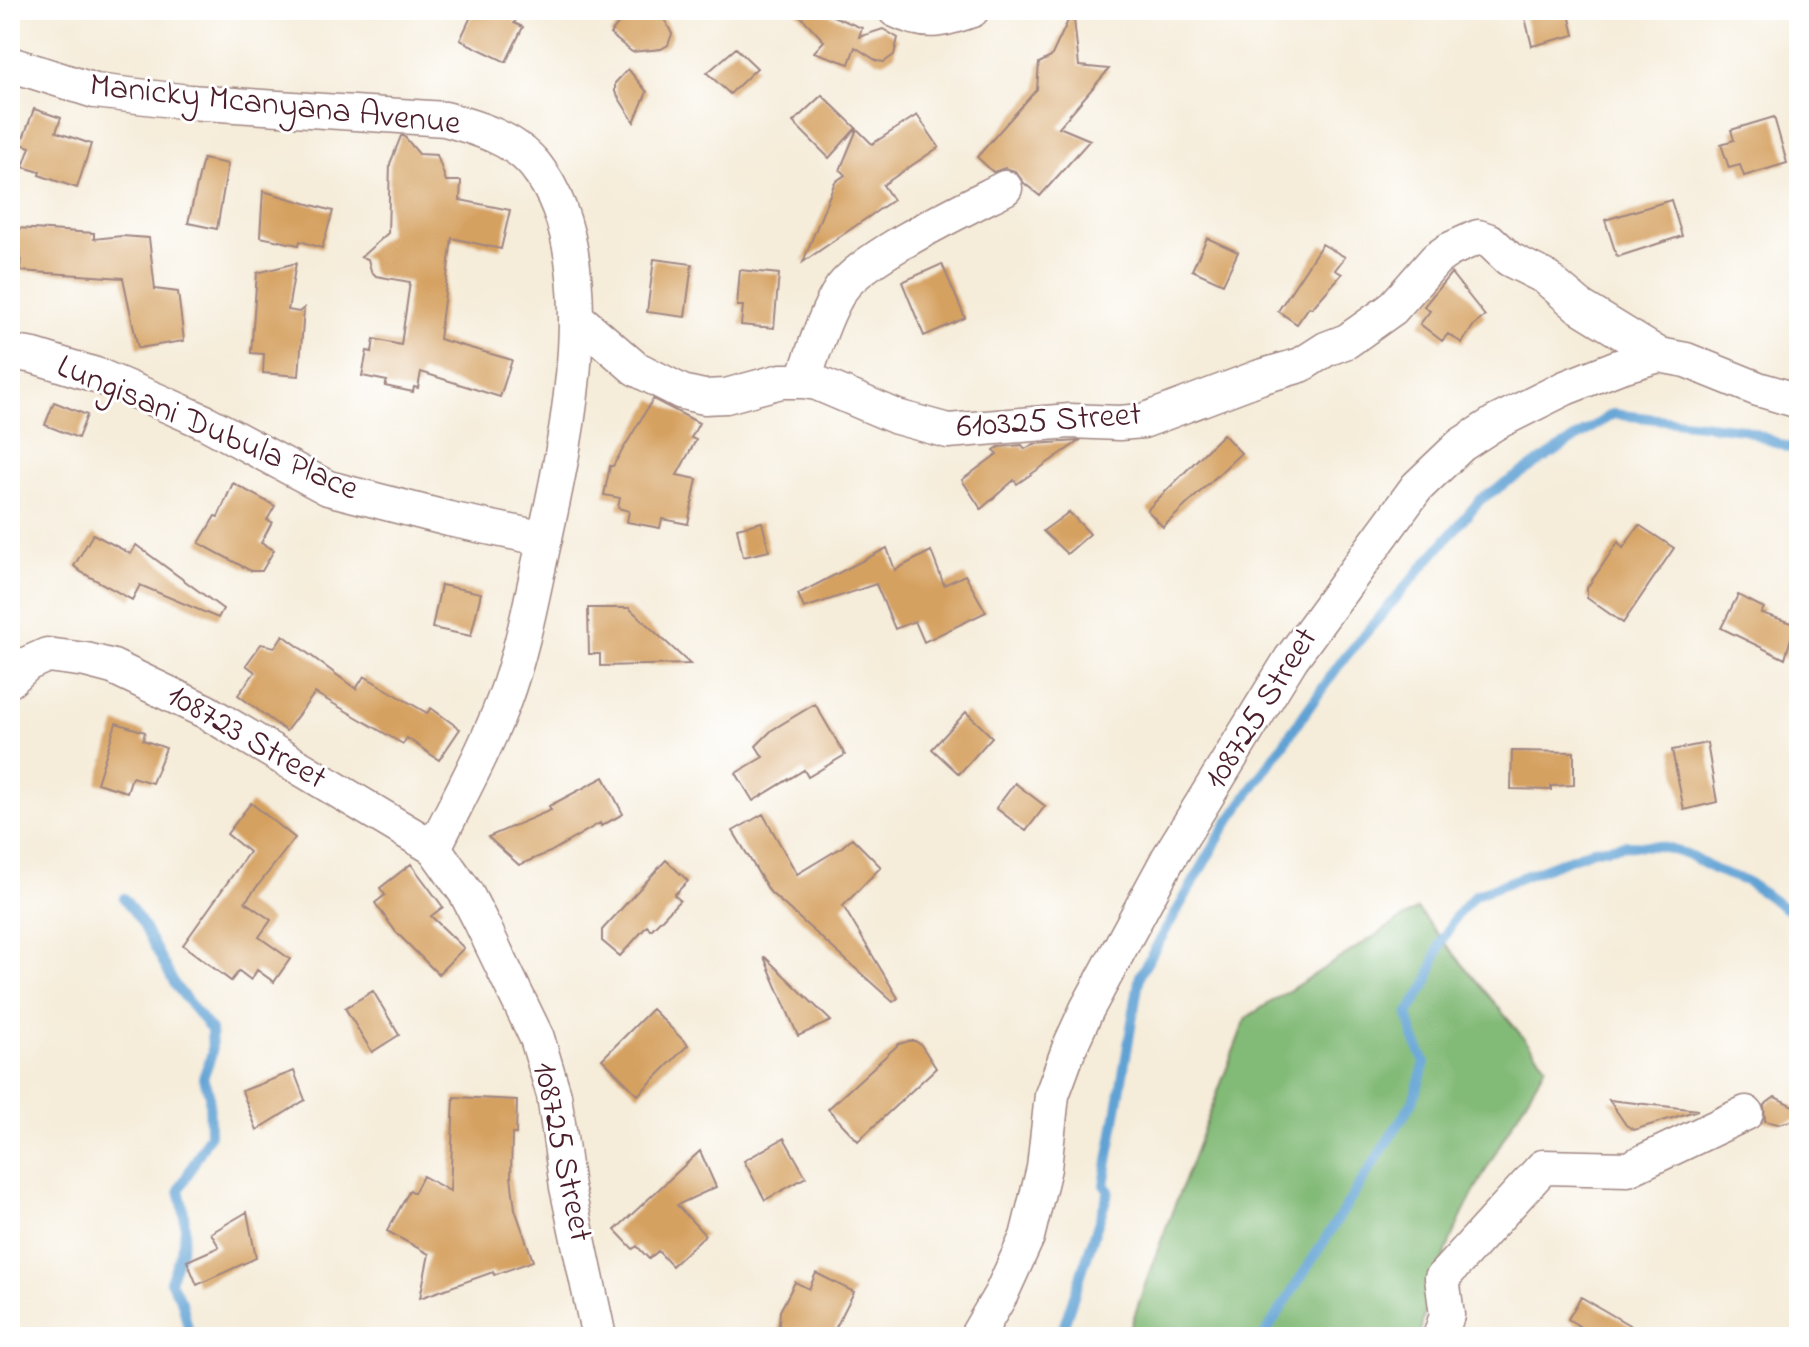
<svg xmlns="http://www.w3.org/2000/svg" width="1809" height="1347" viewBox="0 0 1809 1347" font-family="'Indie Flower',sans-serif">
	<style>
		.forest { fill: #82ba77; stroke: #666c51; stroke-width: 2 }
		.lines { fill: none; stroke-linecap: round; stroke-linejoin: round }
		.stream { stroke: #60a2d4; stroke-width: 10 }
		.building { fill: #d5a160 }
		.street-casing { stroke: #a08682; stroke-width: 37 }
		.street { stroke: #fff; stroke-width: 34 }
		.labels { text-anchor: middle; dominant-baseline: central; stroke-width: 6; stroke-linejoin: round; paint-order: stroke }
		.street-label { font-size: 34px; fill: #4a1f2b; stroke: #fff }
	</style>
	<rect width="100%" height="100%" fill="#fff"/>
	<filter id="ink" filterUnits="userSpaceOnUse"><feTurbulence type="fractalNoise" baseFrequency=".0125" numOctaves="2"/><feDisplacementMap in="SourceGraphic" scale="16" xChannelSelector="R" yChannelSelector="G"/><feConvolveMatrix kernelMatrix="1 2 1 2 8 2 1 2 1" color-interpolation-filters="sRGB"/></filter>
	<filter id="wash" filterUnits="userSpaceOnUse"><feTurbulence type="fractalNoise" baseFrequency=".006" numOctaves="4" result="noise"/><feDisplacementMap in="SourceGraphic" scale="32" xChannelSelector="R" yChannelSelector="G"/><feGaussianBlur stdDeviation="1.8" result="paint"/><feColorMatrix in="noise" values="0 0 0 0 0 0 0 0 0 0 0 0 0 0 0 0 0 1.4 0 .05"/><feComposite in="paint" operator="in"/></filter>
	<g filter="url(#wash)">
		<rect width="100%" height="100%" fill="#f5ecd9"/>
		<!-- forest -->
		<path class="forest" d="M 1417,909 L 1546,1065 C 1497,1151 1439,1239 1419,1337 L 1127,1337 L 1153,1262 L 1246,1018 Z"/>
		<g class="lines">
			<!-- stream -->
			<path class="stream" d="M 124,898 L 142,923 L 175,985 L 211,1030 L 212,1053 L 203,1078 L 209,1093 L 210,1134 L 179,1190 C 190,1230 185,1242 170,1281 L 182,1302 L 190,1337
				M 1060,1337 L 1109,1191 L 1104,1185 L 1140,975 L 1225,827 L 1341,662 L 1481,499 L 1613,414 L 1743,429 L 1799,452
				M 1263,1337 L 1413,1101 L 1425,1063 L 1414,1038 L 1408,1014 L 1428,981 L 1440,944 L 1456,916 L 1475,895 L 1593,850 L 1627,845 L 1658,846 L 1687,854 L 1715,870 L 1746,881 L 1799,918"/>
		</g>
		<g id="blocks">
			<!-- building -->
			<path class="building" d="M 474,10 L 522,10 L 514,23 L 523,27 L 506,62 L 460,40 Z
				M 630,10 L 660,10 L 672,34 L 668,45 L 661,49 L 632,52 L 610,34 Z
				M 795,10 L 818,10 L 862,28 L 859,37 L 883,29 L 898,38 L 894,55 L 884,62 L 877,61 L 855,47 L 849,64 L 814,52 L 824,41 Z
				M 1073,10 L 1079,66 L 1109,69 L 1059,127 L 1090,140 L 1040,196 L 1024,183 L 1015,171 L 1005,168 L 993,172 L 977,157 L 1037,89 L 1039,63 L 1051,57 Z
				M 1558,10 L 1568,10 L 1574,35 L 1532,46 L 1525,18 Z
				M 736,48 L 757,68 L 730,94 L 707,73 Z
				M 628,69 L 647,92 L 634,122 L 615,92 L 615,83 Z
				M 822,95 L 856,128 L 829,158 L 793,122 Z
				M 34,109 L 61,118 L 56,132 L 91,144 L 77,188 L 39,175 L 40,172 L 23,167 L 30,147 L 21,144 Z
				M 917,115 L 939,147 L 883,185 L 893,200 L 803,262 L 835,182 L 845,175 L 840,170 L 857,129 L 872,144 Z
				M 1774,117 L 1787,163 L 1744,176 L 1740,165 L 1729,168 L 1721,144 L 1734,140 L 1731,130 Z
				M 401,136 L 404,136 L 419,154 L 437,155 L 446,181 L 461,181 L 460,200 L 510,210 L 501,249 L 452,238 L 439,339 L 512,360 L 500,397 L 421,372 L 418,388 L 414,387 L 413,392 L 385,386 L 387,381 L 362,376 L 367,351 L 372,352 L 374,339 L 401,345 L 410,282 L 376,276 L 371,271 L 368,259 L 361,257 L 388,233 L 390,164 Z
				M 203,159 L 228,164 L 217,229 L 188,223 Z
				M 263,191 L 333,211 L 322,248 L 300,241 L 299,245 L 260,237 Z
				M 1671,200 L 1682,236 L 1617,257 L 1605,220 Z
				M 17,228 L 94,233 L 94,239 L 122,236 L 149,238 L 155,289 L 178,292 L 184,341 L 138,348 L 123,278 L 20,271 L 21,254 L 14,254 Z
				M 1207,238 L 1238,252 L 1223,284 L 1192,270 Z
				M 1322,244 L 1345,257 L 1335,270 L 1342,274 L 1312,308 L 1309,307 L 1297,324 L 1278,311 Z
				M 654,259 L 692,264 L 685,317 L 647,312 Z
				M 296,263 L 288,310 L 299,312 L 304,308 L 299,376 L 263,373 L 264,354 L 251,353 L 257,273 Z
				M 942,264 L 965,318 L 924,336 L 902,282 Z
				M 740,270 L 779,274 L 774,328 L 741,325 L 743,306 L 737,306 Z
				M 1451,273 L 1485,316 L 1474,325 L 1462,343 L 1448,334 L 1442,341 L 1420,324 L 1430,311 L 1424,306 Z
				M 653,399 L 699,423 L 691,438 L 696,440 L 677,475 L 697,479 L 688,524 L 662,519 L 660,528 L 627,522 L 629,511 L 618,508 L 620,498 L 604,495 L 610,466 L 613,466 Z
				M 54,402 L 87,415 L 78,438 L 45,425 Z
				M 1223,434 L 1241,453 L 1163,527 L 1147,510 Z
				M 1079,441 L 1017,484 L 1014,480 L 981,509 L 962,480 L 997,454 L 994,450 L 999,447 L 1022,445 L 1025,449 L 1034,444 Z
				M 233,483 L 275,506 L 267,520 L 272,522 L 261,543 L 274,550 L 262,571 L 251,571 L 199,543 L 215,516 L 218,517 Z
				M 1069,512 L 1090,534 L 1067,554 L 1043,531 Z
				M 762,522 L 769,551 L 743,557 L 737,528 Z
				M 1639,525 L 1674,548 L 1623,623 L 1587,598 L 1587,588 L 1618,542 L 1623,548 Z
				M 93,534 L 131,554 L 136,545 L 223,609 L 218,618 L 140,585 L 132,600 L 81,572 L 74,566 Z
				M 887,548 L 895,570 L 931,551 L 944,585 L 965,575 L 986,612 L 924,642 L 915,621 L 895,629 L 876,584 L 804,608 L 798,594 Z
				M 441,585 L 481,593 L 471,636 L 432,628 Z
				M 1738,595 L 1764,608 L 1761,613 L 1795,624 L 1785,659 L 1721,628 Z
				M 588,608 L 629,608 L 690,664 L 600,666 L 600,654 L 589,654 Z
				M 283,635 L 356,689 L 364,676 L 427,713 L 431,708 L 460,729 L 439,760 L 407,738 L 403,744 L 315,693 L 286,731 L 238,695 L 255,672 L 246,665 L 261,644 L 275,647 Z
				M 815,704 L 845,755 L 808,777 L 804,770 L 753,801 L 736,773 L 763,757 L 756,746 L 772,730 Z
				M 966,712 L 992,737 L 959,774 L 932,749 Z
				M 116,723 L 145,732 L 143,740 L 166,748 L 152,783 L 132,777 L 127,792 L 97,783 Z
				M 1707,743 L 1717,802 L 1684,810 L 1672,750 Z
				M 1512,751 L 1574,752 L 1574,785 L 1551,786 L 1551,790 L 1511,789 Z
				M 604,777 L 623,814 L 601,826 L 600,823 L 550,852 L 519,865 L 488,837 L 551,810 L 549,806 Z
				M 1015,783 L 1045,806 L 1026,831 L 996,808 Z
				M 251,803 L 295,838 L 245,902 L 271,920 L 259,937 L 290,959 L 274,982 L 257,970 L 251,980 L 239,971 L 231,981 L 183,945 L 249,852 L 227,834 Z
				M 763,814 L 797,874 L 842,847 L 852,838 L 881,867 L 843,906 L 898,998 L 893,1002 L 770,892 L 733,831 Z
				M 666,860 L 688,881 L 674,895 L 680,900 L 651,930 L 647,926 L 620,956 L 602,941 L 602,930 Z
				M 411,864 L 443,907 L 431,916 L 464,948 L 438,974 L 396,932 L 375,903 L 385,895 L 380,888 Z
				M 764,957 L 765,957 L 831,1021 L 798,1036 Z
				M 373,991 L 399,1035 L 372,1052 L 345,1008 Z
				M 652,1009 L 688,1045 L 638,1095 L 602,1059 Z
				M 909,1041 L 915,1041 L 921,1045 L 936,1068 L 858,1141 L 828,1109 L 899,1044 Z
				M 294,1071 L 305,1100 L 257,1130 L 242,1091 Z
				M 454,1097 L 517,1100 L 516,1134 L 512,1134 L 511,1176 L 515,1209 L 533,1261 L 494,1275 L 493,1272 L 420,1298 L 429,1254 L 387,1231 L 410,1190 L 414,1193 L 423,1176 L 450,1191 Z
				M 1775,1097 L 1799,1109 L 1799,1119 L 1778,1124 L 1765,1121 L 1764,1105 Z
				M 1609,1100 L 1698,1110 L 1634,1130 L 1626,1125 Z
				M 784,1138 L 806,1177 L 765,1200 L 744,1161 Z
				M 700,1151 L 716,1187 L 677,1205 L 705,1235 L 672,1266 L 658,1251 L 649,1259 L 637,1246 L 633,1249 L 615,1230 Z
				M 247,1212 L 256,1258 L 197,1285 L 187,1261 L 219,1247 L 211,1233 Z
				M 816,1273 L 854,1292 L 831,1337 L 778,1337 L 780,1311 L 795,1282 L 809,1289 Z
				M 1581,1297 L 1650,1337 L 1597,1337 L 1568,1319 Z"/>
		</g>
	</g>
	<g filter="url(#ink)">
		<use href="#blocks" fill-opacity="0" stroke="#a08682" stroke-width="2"/>
		<g class="lines">
			<defs>
				<path id="street" d="M 895,10 C 926,25 941,21 972,10
					M 10,64 L 95,91 L 189,102 L 445,119 C 477,128 513,138 535,165 C 607,255 567,438 544,542 C 532,595 523,649 504,700 C 485,751 458,799 434,848
					M 576,317 L 635,368 L 682,392 L 704,397 L 726,396 L 781,381 L 803,381 L 817,383 L 897,417 L 948,431 L 1070,421 L 1119,423 L 1143,421 L 1260,377 L 1301,365 L 1326,349 L 1347,341 L 1392,309 L 1436,259 L 1449,250 L 1478,237 L 1490,241 L 1509,259 L 1545,277 L 1579,306 L 1659,355
					M 10,352 L 34,356 L 99,376 L 158,401 L 205,422 L 328,488 L 449,519 L 545,539
					M 803,381 C 813,354 825,313 841,289 C 864,256 966,208 1005,188
					M 10,680 L 27,664 L 47,655 L 86,660 L 113,667 L 205,711 L 434,848 L 466,893 L 481,922 L 537,1038 L 554,1095 L 567,1187 L 599,1337
					M 976,1337 L 1001,1294 L 1027,1237 L 1044,1168 L 1052,1095 L 1070,1046 L 1087,1009 L 1168,859 L 1291,659 L 1417,487 L 1461,445 L 1495,423 L 1565,388 L 1618,367 L 1659,355 L 1686,360 L 1758,389 L 1799,401
					M 1440,1337 L 1447,1315 L 1442,1278 L 1543,1167 L 1628,1169 L 1746,1113"/>
			</defs>
			<!-- street casing -->
			<use href="#street" class="street-casing"/>
			<!-- street -->
			<use href="#street" class="street"/>
		</g>
	</g>
	<g class="labels">
		<!-- street labels -->
		<g class="street-label">
			<text transform="translate(275 106) rotate(6)">Manicky Mcanyana Avenue</text>
			<text transform="translate(1049 422) rotate(-4)">610325 Street</text>
			<text transform="translate(207 429) rotate(23)">Lungisani Dubula Place</text>
			<text transform="translate(1262 709) rotate(-58)">108725 Street</text>
			<text transform="translate(246 738) rotate(30)">108723 Street</text>
			<text transform="translate(561 1152) rotate(78)">108725 Street</text>
		</g>
	</g>
	<!-- margin -->
	<rect width="1809" height="1347" fill="none" stroke="#fff" stroke-width="40"/>
</svg>
